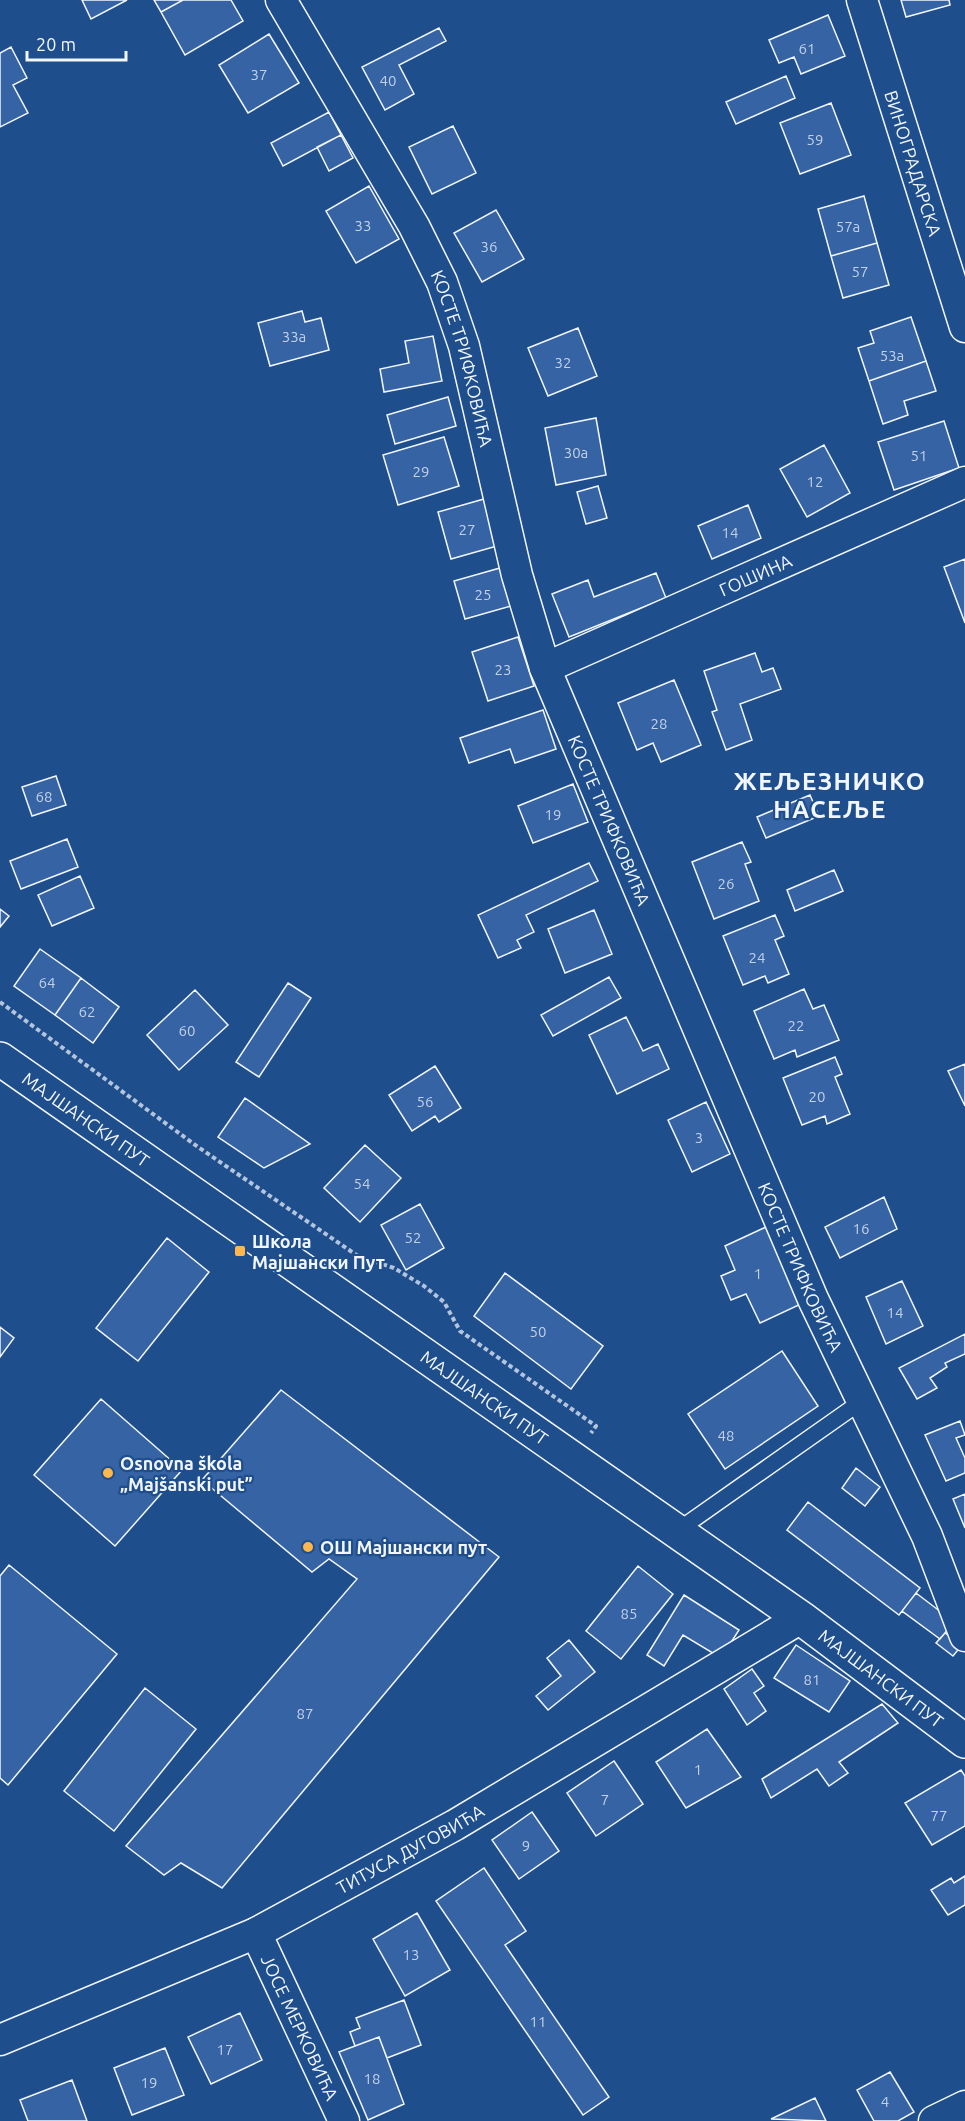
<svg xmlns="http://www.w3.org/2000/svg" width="965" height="2121" viewBox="0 0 965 2121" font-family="Ubuntu,sans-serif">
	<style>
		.building { fill: #3563a3; stroke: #f2f6ff; stroke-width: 1.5 }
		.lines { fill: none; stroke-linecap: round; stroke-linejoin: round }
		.service-casing { stroke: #f2f6ff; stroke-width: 18 }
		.minor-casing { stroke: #f2f6ff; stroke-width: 33 }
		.tertiary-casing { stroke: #f2f6ff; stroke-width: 36 }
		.path { stroke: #b3c4dc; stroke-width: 4; stroke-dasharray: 4.5 3; stroke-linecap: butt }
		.service { stroke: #1f4e8c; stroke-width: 15 }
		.minor { stroke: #1f4e8c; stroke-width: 30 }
		.tertiary { stroke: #1f4e8c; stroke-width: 33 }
		.poi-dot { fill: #ffb74d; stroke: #1f4e8c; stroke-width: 2 }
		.labels { text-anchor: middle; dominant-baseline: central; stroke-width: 4.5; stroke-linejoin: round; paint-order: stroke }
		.number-label { font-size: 15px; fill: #c3d1e8 }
		.street-label { font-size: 18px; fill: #f2f6ff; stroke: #1f4e8c }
		.poi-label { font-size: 18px; font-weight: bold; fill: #f2f6ff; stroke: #1f4e8c; text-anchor: start }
		.district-label { font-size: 24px; font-weight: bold; letter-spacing: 1.5px; fill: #f2f6ff; stroke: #1f4e8c }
	</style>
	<rect width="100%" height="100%" fill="#1f4e8c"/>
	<!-- building -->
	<path class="building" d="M 82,0 L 127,0 L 91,19 Z
		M 154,0 L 183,0 L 161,12 Z
		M 183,0 L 231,0 L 243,21 L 185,55 L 161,12 Z
		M 901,0 L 949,0 L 950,5 L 906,17 Z
		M 828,15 L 845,56 L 801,74 L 794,57 L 779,63 L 769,40 Z
		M 439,28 L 446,41 L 399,65 L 414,94 L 385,110 L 362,67 Z
		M 269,34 L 299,83 L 248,113 L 219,65 Z
		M 11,47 L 27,78 L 13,85 L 28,113 L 0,127 L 0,53 Z
		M 786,76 L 795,98 L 736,124 L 726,102 Z
		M 831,103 L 851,155 L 800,174 L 780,123 Z
		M 329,112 L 341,135 L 283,166 L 271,143 Z
		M 453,126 L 476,173 L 432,194 L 409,147 Z
		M 341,135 L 353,158 L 329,171 L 317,147 Z
		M 369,186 L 399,239 L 356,263 L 326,211 Z
		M 864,196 L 877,243 L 831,256 L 818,209 Z
		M 496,210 L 524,259 L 482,282 L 454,233 Z
		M 877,243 L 889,285 L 843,298 L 831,256 Z
		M 302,311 L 305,322 L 321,318 L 329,350 L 270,366 L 258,323 Z
		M 911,317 L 926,361 L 869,381 L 858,348 L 874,343 L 870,331 Z
		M 578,328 L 597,376 L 548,396 L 528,348 Z
		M 433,336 L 442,381 L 384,392 L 380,369 L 409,363 L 405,341 Z
		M 926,361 L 936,391 L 904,401 L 908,415 L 883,424 L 869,381 Z
		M 448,397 L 456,426 L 395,444 L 387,415 Z
		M 596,418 L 606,475 L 556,485 L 545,428 Z
		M 944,421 L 959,468 L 894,490 L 878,442 Z
		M 444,437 L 459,486 L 398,505 L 383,455 Z
		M 824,445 L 850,493 L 807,517 L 780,469 Z
		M 598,486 L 607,518 L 586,524 L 577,492 Z
		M 484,499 L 497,546 L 451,559 L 438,512 Z
		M 748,505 L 761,538 L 712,559 L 698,526 Z
		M 965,559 L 965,623 L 944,567 Z
		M 500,568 L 511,606 L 465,619 L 454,581 Z
		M 656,573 L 666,598 L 569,637 L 552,594 L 588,580 L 594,597 Z
		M 518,637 L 534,686 L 488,701 L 472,652 Z
		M 755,653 L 762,672 L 773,668 L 781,689 L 740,704 L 752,740 L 726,750 L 712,712 L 717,710 L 704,671 Z
		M 674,680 L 701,745 L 661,762 L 653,743 L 637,750 L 618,703 Z
		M 543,710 L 556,749 L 515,763 L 510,749 L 469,763 L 460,738 Z
		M 56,776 L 66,805 L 32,816 L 22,787 Z
		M 573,784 L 588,822 L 533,843 L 518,806 Z
		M 810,795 L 819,816 L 766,838 L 757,817 Z
		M 67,839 L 78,867 L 21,889 L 10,861 Z
		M 742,842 L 751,862 L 745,864 L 759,901 L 714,919 L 692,862 Z
		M 589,863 L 598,881 L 526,915 L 534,932 L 517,940 L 521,948 L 498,958 L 478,915 Z
		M 834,870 L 843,891 L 795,911 L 787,890 Z
		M 80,876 L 94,908 L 52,926 L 38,895 Z
		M 0,909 L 9,916 L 0,927 Z
		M 594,910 L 612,954 L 565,973 L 548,929 Z
		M 775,915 L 784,936 L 775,940 L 789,974 L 768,983 L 765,976 L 743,985 L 723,936 Z
		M 40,949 L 81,978 L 55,1015 L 14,986 Z
		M 609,977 L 621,998 L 553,1036 L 541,1015 Z
		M 81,978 L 119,1007 L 93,1043 L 55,1015 Z
		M 288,983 L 311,998 L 259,1077 L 236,1062 Z
		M 804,989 L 813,1009 L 824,1005 L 839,1040 L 797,1057 L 795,1050 L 774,1059 L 754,1011 Z
		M 195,990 L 228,1025 L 179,1070 L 147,1035 Z
		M 626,1017 L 643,1051 L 658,1044 L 669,1069 L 617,1094 L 589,1035 Z
		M 835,1057 L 842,1074 L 835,1077 L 850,1114 L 827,1124 L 825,1116 L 802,1125 L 783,1078 Z
		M 965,1064 L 965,1106 L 948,1071 Z
		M 435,1066 L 461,1108 L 439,1122 L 435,1116 L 412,1131 L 389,1095 Z
		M 245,1098 L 310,1144 L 264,1168 L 218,1137 Z
		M 706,1102 L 730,1154 L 692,1172 L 668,1120 Z
		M 365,1145 L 401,1178 L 360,1222 L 324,1188 Z
		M 884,1197 L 897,1229 L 840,1258 L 825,1227 Z
		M 420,1204 L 444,1248 L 406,1270 L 381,1225 Z
		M 766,1227 L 801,1304 L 760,1323 L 746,1294 L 731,1300 L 721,1276 L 735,1270 L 725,1246 Z
		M 167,1238 L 209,1272 L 138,1361 L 96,1328 Z
		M 505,1273 L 603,1346 L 571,1389 L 474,1316 Z
		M 902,1281 L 923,1326 L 886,1344 L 866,1297 Z
		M 0,1327 L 14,1338 L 0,1357 Z
		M 965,1334 L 965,1354 L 945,1363 L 947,1367 L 930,1378 L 937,1388 L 917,1399 L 899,1368 Z
		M 782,1351 L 818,1406 L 725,1469 L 688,1414 Z
		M 281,1390 L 499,1557 L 222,1888 L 181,1863 L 164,1875 L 126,1846 L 357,1579 L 329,1559 L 312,1572 L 202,1480 Z
		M 101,1399 L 182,1470 L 115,1546 L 34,1475 Z
		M 960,1421 L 965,1435 L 956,1438 L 965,1458 L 965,1473 L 946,1481 L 925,1435 Z
		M 856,1468 L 880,1487 L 865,1506 L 842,1488 Z
		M 965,1494 L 965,1528 L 953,1499 Z
		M 808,1502 L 920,1588 L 899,1615 L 787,1530 Z
		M 9,1565 L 117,1654 L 8,1785 L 0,1778 L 0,1576 Z
		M 638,1566 L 673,1594 L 621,1659 L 586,1631 Z
		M 916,1593 L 954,1622 L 940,1639 L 902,1611 Z
		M 684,1595 L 739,1630 L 721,1658 L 683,1635 L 664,1666 L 647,1655 Z
		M 945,1633 L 962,1645 L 953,1656 L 936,1643 Z
		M 569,1640 L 595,1672 L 548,1710 L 536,1696 L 561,1676 L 547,1658 Z
		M 796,1645 L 850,1681 L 829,1712 L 774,1678 Z
		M 752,1669 L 764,1686 L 754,1693 L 766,1711 L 747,1725 L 724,1689 Z
		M 145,1688 L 196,1729 L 114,1831 L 64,1791 Z
		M 882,1704 L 898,1723 L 839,1762 L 848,1773 L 829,1786 L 817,1769 L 771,1798 L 762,1779 Z
		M 707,1729 L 741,1777 L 686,1808 L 656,1762 Z
		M 614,1761 L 643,1804 L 596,1836 L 567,1793 Z
		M 961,1770 L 965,1776 L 965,1826 L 932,1845 L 905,1803 Z
		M 532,1812 L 559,1851 L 519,1879 L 492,1840 Z
		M 484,1868 L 526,1931 L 505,1945 L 609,2097 L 583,2115 L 436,1901 Z
		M 965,1876 L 965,1905 L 948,1915 L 931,1890 L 951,1878 L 954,1883 Z
		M 417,1913 L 450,1970 L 405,1996 L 373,1939 Z
		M 404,2000 L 421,2045 L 387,2058 L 379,2037 L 355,2046 L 350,2032 L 360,2028 L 356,2018 Z
		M 240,2013 L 262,2060 L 211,2084 L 188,2037 Z
		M 379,2037 L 404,2104 L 368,2120 L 339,2052 Z
		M 165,2048 L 184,2095 L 132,2115 L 114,2068 Z
		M 890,2072 L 914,2112 L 898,2121 L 874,2121 L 857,2090 Z
		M 72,2080 L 87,2121 L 28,2121 L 20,2100 Z
		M 815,2098 L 826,2121 L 771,2119 Z"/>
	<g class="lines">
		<defs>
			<path id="service" d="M 677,1531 L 862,1401"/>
			<g id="minor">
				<path id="s1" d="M 281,0 L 414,226 L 442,282 L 464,346 L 517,575 L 545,668 L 813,1299 L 927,1536 L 965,1636"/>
				<path id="s2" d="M 862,0 L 965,327"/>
				<path id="s3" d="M 545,668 L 965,482"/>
				<path id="s4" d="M 256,1933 L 344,2121"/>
				<path id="s5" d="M 0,2040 L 256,1933 L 455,1825 L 801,1618"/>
				<path d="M 934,2121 L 965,2106"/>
			</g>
			<g id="tertiary">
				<path id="s6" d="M 0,1059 L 801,1618 L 965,1741"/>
			</g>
		</defs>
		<!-- service casing -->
		<use href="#service" class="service-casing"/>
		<!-- minor casing -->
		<use href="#minor" class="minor-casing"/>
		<!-- tertiary casing -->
		<use href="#tertiary" class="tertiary-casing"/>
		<!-- path -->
		<path class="path" d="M 0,1002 L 198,1147 L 358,1256 L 394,1268 L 424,1286 L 444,1302 L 460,1331 L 596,1426 L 591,1433"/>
		<!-- service -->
		<use href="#service" class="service"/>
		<!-- minor -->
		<use href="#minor" class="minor"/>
		<!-- tertiary -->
		<use href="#tertiary" class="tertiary"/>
	</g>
	<!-- markers -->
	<g class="poi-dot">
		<rect x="234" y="1245" width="12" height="12" rx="3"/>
		<circle cx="108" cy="1473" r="6"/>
		<circle cx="308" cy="1547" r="6"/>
	</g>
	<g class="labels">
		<!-- number labels -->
		<g class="number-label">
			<text x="807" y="48">61</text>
			<text x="259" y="74">37</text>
			<text x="388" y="80">40</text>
			<text x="815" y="139">59</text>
			<text x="363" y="225">33</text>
			<text x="848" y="226">57a</text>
			<text x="489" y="246">36</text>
			<text x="860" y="271">57</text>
			<text x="294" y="336">33a</text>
			<text x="892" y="355">53a</text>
			<text x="563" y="362">32</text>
			<text x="576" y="452">30a</text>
			<text x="919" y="455">51</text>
			<text x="421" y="471">29</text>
			<text x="815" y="481">12</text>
			<text x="467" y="529">27</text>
			<text x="730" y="532">14</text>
			<text x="483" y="594">25</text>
			<text x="503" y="669">23</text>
			<text x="659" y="723">28</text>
			<text x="44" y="796">68</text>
			<text x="553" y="814">19</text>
			<text x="726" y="883">26</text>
			<text x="757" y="957">24</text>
			<text x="47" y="982">64</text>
			<text x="87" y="1011">62</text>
			<text x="796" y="1025">22</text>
			<text x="187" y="1030">60</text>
			<text x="817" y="1096">20</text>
			<text x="425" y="1101">56</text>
			<text x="699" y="1137">3</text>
			<text x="362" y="1183">54</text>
			<text x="861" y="1228">16</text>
			<text x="413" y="1237">52</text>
			<text x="758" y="1273">1</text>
			<text x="895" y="1312">14</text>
			<text x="538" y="1331">50</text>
			<text x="726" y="1435">48</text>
			<text x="629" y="1613">85</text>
			<text x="812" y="1679">81</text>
			<text x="305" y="1713">87</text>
			<text x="698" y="1769">1</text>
			<text x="605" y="1799">7</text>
			<text x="939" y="1815">77</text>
			<text x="526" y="1845">9</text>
			<text x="411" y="1954">13</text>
			<text x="538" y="2021">11</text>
			<text x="225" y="2049">17</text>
			<text x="372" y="2078">18</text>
			<text x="149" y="2082">19</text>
			<text x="885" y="2101">4</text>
		</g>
		<!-- street labels -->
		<g class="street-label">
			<text stroke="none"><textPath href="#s2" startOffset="171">ВИНОГРАДАРСКА</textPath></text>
			<text stroke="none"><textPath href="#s1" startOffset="404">КОСТЕ ТРИФКОВИЋА</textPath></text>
			<text stroke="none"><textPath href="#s3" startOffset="230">ГОШИНА</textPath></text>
			<text stroke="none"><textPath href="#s1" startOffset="890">КОСТЕ ТРИФКОВИЋА</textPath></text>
			<text stroke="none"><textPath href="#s6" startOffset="105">МАЈШАНСКИ ПУТ</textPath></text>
			<text stroke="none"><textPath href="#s1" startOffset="1376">КОСТЕ ТРИФКОВИЋА</textPath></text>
			<text stroke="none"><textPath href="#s6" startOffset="591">МАЈШАНСКИ ПУТ</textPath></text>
			<text stroke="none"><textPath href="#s6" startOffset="1077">МАЈШАНСКИ ПУТ</textPath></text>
			<text stroke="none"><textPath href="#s5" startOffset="453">ТИТУСА ДУГОВИЋА</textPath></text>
			<text stroke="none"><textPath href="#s4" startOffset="104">ЈОСЕ МЕРКОВИЋА</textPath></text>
		</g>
		<!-- poi labels -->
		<g class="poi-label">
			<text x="252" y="1241">Школа<tspan x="252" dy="21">Мајшански Пут</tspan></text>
			<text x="120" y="1463">Osnovna škola<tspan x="120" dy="21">„Majšanski put”</tspan></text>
			<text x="320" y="1547">ОШ Мајшански пут</text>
		</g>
		<!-- district labels -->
		<g class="district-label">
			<text x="830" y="781">ЖЕЉЕЗНИЧКО<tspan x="830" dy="28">НАСЕЉЕ</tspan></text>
		</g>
	</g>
	<!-- scale -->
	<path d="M27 51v9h99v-9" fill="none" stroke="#f2f6ff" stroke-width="3"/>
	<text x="36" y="51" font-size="18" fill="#f2f6ff" stroke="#1f4e8c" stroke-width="4.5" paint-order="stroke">20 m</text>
</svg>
